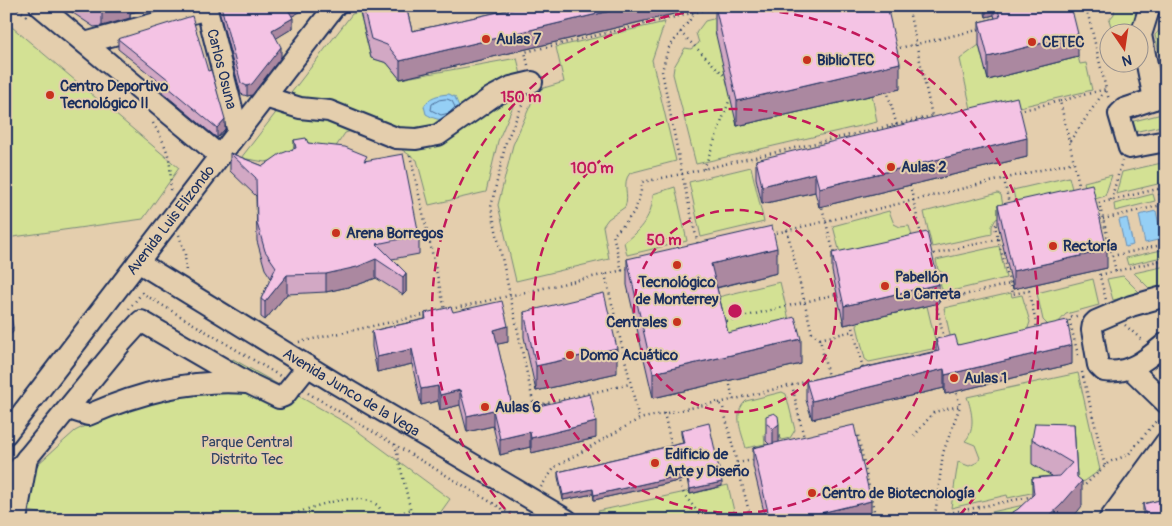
<svg xmlns="http://www.w3.org/2000/svg" width="1172" height="526" viewBox="0 0 1172 526" font-family="Pangolin,sans-serif">
	<style>
		.green { fill: #d3e194; stroke: #778879 }
		.water { fill: #95cff5; stroke: #648fb9 }
		.lines { fill: none; stroke-linecap: round; stroke-linejoin: round }
		.shore { stroke: #4c6f9a; stroke-width: 1 }
		.minor-casing { stroke: #1b2f5e; stroke-width: 24 }
		.path { stroke: #1b2f5e; stroke-width: 2.5; stroke-dasharray: 1 4; stroke-linecap: butt }
		.minor { stroke: #e4cead; stroke-width: 20 }
		.wall { fill: #d2a8c4; stroke: #1b2f5e }
		.shaded-wall { fill: #ab88a0; stroke: #1b2f5e }
		.building { fill: #f4c3e4; stroke: #1b2f5e }
		.ring { fill: none; stroke: #c2185b; stroke-width: 2.5; stroke-dasharray: 9 6 }
		.poi-dot { fill: #c8321e; stroke: #e4cead; stroke-width: 2 }
		.labels { text-anchor: middle; dominant-baseline: central; stroke-width: 4; stroke-linejoin: round; paint-order: stroke }
		.poi-label { font-size: 15px; font-weight: bold; fill: #1b2f5e; stroke: #e4cead; text-anchor: start }
		.street-label { font-size: 15px; fill: #1b2f5e; stroke: #e4cead }
		.park-label { font-size: 15px; fill: #2d4163; stroke: #e4cead }
		.centre { fill: #c2185b; stroke: #e4cead; stroke-width: 2.5 }
		.ring-label { font-size: 15px; text-anchor: middle; font-weight: bold; fill: #c2185b; stroke: #e4cead; stroke-width: 4; stroke-linejoin: round; paint-order: stroke }
	</style>
	<rect width="100%" height="100%" fill="#e4cead"/>
	<filter id="ink" filterUnits="userSpaceOnUse"><feTurbulence type="fractalNoise" baseFrequency=".02" numOctaves="2"/><feDisplacementMap in="SourceGraphic" scale="10" xChannelSelector="R" yChannelSelector="G"/><feConvolveMatrix kernelMatrix="1 2 1 2 8 2 1 2 1" color-interpolation-filters="sRGB"/></filter>
	<g filter="url(#ink)">
		<!-- green -->
		<path class="green" d="M 1115,6 L 1141,6 L 1137,32 L 1113,32 L 1109,20 L 1114,14 Z
			M 759,7 L 737,126 L 872,95 L 877,122 L 696,164 L 673,74 L 674,67 L 685,48 L 691,49 L 699,43 L 696,33 L 705,21 Z
			M 360,12 L 371,58 L 387,63 L 400,79 L 517,58 L 523,83 L 498,141 L 486,192 L 429,205 L 417,160 L 367,126 L 345,133 L 335,148 L 265,162 L 241,158 L 352,14 Z
			M 6,22 L 179,168 L 143,219 L 6,238 Z
			M 665,22 L 652,60 L 676,161 L 630,173 C 621,184 630,194 625,207 L 608,219 L 603,226 L 609,259 L 516,281 L 498,205 L 513,145 L 537,90 L 564,82 L 556,47 Z
			M 1164,25 L 1166,27 L 1166,71 L 1163,71 L 1155,35 Z
			M 979,45 L 988,80 L 1078,57 L 1080,64 L 1086,63 L 1092,90 L 973,118 L 960,59 Z
			M 1166,113 L 1166,125 L 1129,133 L 1126,123 Z
			M 1166,162 L 1166,182 L 1116,194 L 1122,172 Z
			M 751,167 L 764,222 L 701,237 L 689,182 Z
			M 1112,175 L 1105,196 L 1095,199 L 1087,195 L 1084,182 Z
			M 1069,177 L 1076,205 L 1019,218 L 1013,190 Z
			M 675,187 L 687,241 L 627,255 L 624,242 C 640,231 653,215 653,194 Z
			M 998,193 L 1001,195 L 1005,216 L 996,219 L 992,226 L 992,234 L 932,247 L 924,212 Z
			M 1153,194 L 1155,201 L 1115,211 L 1114,204 Z
			M 889,211 L 894,224 L 900,227 L 909,226 L 914,243 L 841,257 L 833,226 Z
			M 999,246 L 1006,278 L 943,293 L 940,282 L 946,275 L 938,270 L 936,260 Z
			M 1166,249 L 1166,256 L 1128,265 L 1126,258 Z
			M 1166,266 L 1166,288 L 1152,291 L 1134,273 Z
			M 1123,276 L 1141,294 L 1113,300 L 1107,279 Z
			M 1093,279 L 1099,305 L 1066,314 L 1057,324 L 1049,326 L 1043,320 L 1037,293 Z
			M 780,282 L 794,341 L 728,357 L 714,298 Z
			M 1011,293 L 1012,297 L 1022,295 L 1030,322 L 1027,331 L 960,345 L 952,344 L 944,308 Z
			M 927,306 L 937,348 L 869,362 L 865,359 L 857,326 L 859,321 Z
			M 233,359 L 348,424 L 450,499 L 435,520 L 76,520 L 23,510 L 38,464 L 75,431 L 112,412 L 178,394 L 217,387 Z
			M 1078,373 L 1100,470 L 1085,481 L 1008,498 L 1007,495 L 951,508 L 958,462 L 969,466 L 978,462 L 980,458 L 975,445 L 965,441 C 976,430 972,411 967,397 Z
			M 782,392 L 786,394 L 795,430 L 790,438 L 781,440 L 776,430 L 767,430 L 764,435 L 765,444 L 746,448 C 742,433 732,413 746,401 Z
			M 728,485 L 736,520 L 593,519 L 599,517 L 598,511 L 690,491 L 691,494 Z
			M 1033,503 L 1034,520 L 955,520 Z"/>
		<!-- water -->
		<path class="water" d="M 449,94 L 455,97 L 460,109 C 449,121 441,123 426,114 L 424,106 C 430,96 438,95 449,94 Z
			M 1156,211 L 1162,239 L 1145,243 L 1139,215 Z
			M 1127,218 L 1133,245 L 1125,247 L 1119,220 Z"/>
		<g class="lines">
			<!-- shore -->
			<path class="shore" d="M 447,99 L 452,101 L 455,107 L 449,113 L 441,115 L 431,110 L 432,104 L 439,100 Z"/>
			<defs>
				<g id="minor">
					<path d="M 40,6 L 220,156"/>
					<path id="s1" d="M 206,6 L 238,132"/>
					<path d="M 1150,6 L 1141,35 L 1154,99"/>
					<path d="M 85,43 L 207,9"/>
					<path d="M 1166,95 L 1124,109 L 1119,114 L 1129,148 L 1166,141"/>
					<path d="M 265,97 L 300,108 L 329,111 L 396,138 L 416,139 L 438,135 L 492,97 L 511,87 L 532,82"/>
					<path id="s2" d="M 138,262 L 335,383 L 567,520"/>
					<path d="M 1166,296 L 1131,306 L 1096,321 L 1093,324 L 1092,330 L 1098,365 L 1104,371 C 1130,375 1148,358 1166,343"/>
					<path d="M 1130,368 L 1166,403"/>
					<path d="M 69,409 L 88,415 C 139,393 190,379 246,383"/>
					<path id="s3" d="M 6,434 L 335,6"/>
					<path d="M 6,484 L 122,342 L 141,321 L 248,383 L 279,398 L 284,396 L 308,366"/>
					<path d="M 16,520 L 27,458"/>
					<path d="M 1109,520 L 1166,442"/>
					<path d="M 1131,520 L 1166,472"/>
				</g>
			</defs>
			<!-- minor casing -->
			<use href="#minor" class="minor-casing"/>
			<!-- path -->
			<path class="path" d="M 14,6 L 27,16
				M 694,6 L 695,13 L 668,49 L 662,71 L 682,174 L 932,116 L 933,120
				M 908,6 L 932,116
				M 1068,9 L 1078,6
				M 680,32 L 726,77
				M 895,49 L 982,29
				M 528,65 L 525,52 L 722,6
				M 887,90 L 897,126
				M 524,101 L 506,142 L 491,207 L 534,406 L 630,384
				M 1060,101 L 1106,89 L 1109,100
				M 1019,111 L 1060,101 L 1080,189
				M 153,123 C 169,151 172,160 170,193
				M 1070,141 L 1106,89 L 1086,6
				M 410,155 L 445,310
				M 704,169 L 731,96
				M 1004,179 L 1009,204
				M 910,185 L 921,235
				M 1158,189 L 1166,222
				M 1111,200 L 1122,161
				M 821,203 L 834,254
				M 1103,219 L 1166,204
				M 787,230 L 812,333 L 820,339 L 828,377
				M 772,234 L 1074,162
				M 179,235 L 185,254 L 186,273
				M 998,239 L 1010,284
				M 929,255 L 998,239 L 995,226 L 1000,220
				M 1112,256 L 1166,244
				M 1098,269 L 1106,300
				M 622,271 L 613,235 C 631,219 640,207 642,182 L 682,174 L 698,245
				M 1116,271 L 1099,203 L 1166,187
				M 605,274 L 639,419
				M 1100,275 L 1166,259
				M 939,301 L 1010,284 L 1012,294 L 1029,291 L 1037,328
				M 936,303 L 944,339
				M 129,309 L 142,293 L 280,376
				M 451,309 L 628,269
				M 722,322 L 841,293
				M 852,323 L 863,369
				M 1125,325 L 1143,341
				M 820,339 L 853,331
				M 299,342 L 428,314
				M 1078,355 L 1069,318 L 1080,315
				M 1082,372 L 1105,466
				M 729,380 L 733,400
				M 792,385 L 804,438
				M 308,393 L 521,520
				M 719,403 L 808,381
				M 664,413 L 672,448
				M 854,436 L 858,435 L 876,520
				M 914,436 L 934,412 L 960,406
				M 395,444 L 413,520
				M 737,463 L 754,460
				M 678,478 C 683,500 694,502 701,520
				M 1081,486 L 1084,486 L 1109,462 L 1128,455 L 1157,420 L 1163,423
				M 541,487 L 555,467 L 639,419 L 718,402 L 723,407 L 751,520
				M 385,518 L 410,510
				M 280,520 C 301,511 358,487 378,506 C 381,509 383,516 385,520
				M 914,520 L 1034,496
				M 937,520 L 935,516 L 943,453 L 960,406 L 956,391"/>
			<!-- minor -->
			<use href="#minor" class="minor"/>
		</g>
		<!-- wall -->
		<path class="wall" d="M 64,6 L 157,6 L 130,13 L 130,18 L 102,26 L 94,27 L 67,9 L 67,7 L 67,8 Z
			M 218,6 L 309,6 L 309,7 L 292,16 L 293,28 L 276,38 L 281,57 L 252,95 L 247,96 L 241,94 Z
			M 360,6 L 406,6 L 412,31 L 522,7 L 522,6 L 678,6 L 678,13 L 400,79 L 387,63 L 371,58 L 360,12 Z
			M 715,6 L 900,89 L 737,126 L 715,31 Z
			M 983,6 L 1071,6 L 1078,57 L 988,80 L 979,45 L 979,22 L 995,18 L 994,15 L 986,17 Z
			M 118,39 L 208,71 L 225,129 L 217,138 L 162,92 L 162,84 L 118,49 Z
			M 294,140 L 308,143 L 367,161 L 419,235 L 419,254 L 392,259 L 406,273 L 406,292 L 403,295 L 376,278 L 357,285 L 326,292 L 287,294 L 265,320 L 261,317 L 261,299 L 271,278 L 265,269 L 257,241 L 256,196 L 230,171 L 230,153 L 263,166 L 294,148 Z
			M 1027,157 L 819,207 L 815,192 L 762,204 L 756,178 L 756,160 Z
			M 998,205 L 1107,268 L 1013,289 L 998,224 Z
			M 832,253 L 939,303 L 844,325 L 832,271 Z
			M 627,259 L 777,273 L 717,288 L 728,333 L 801,364 L 653,398 L 627,285 Z
			M 453,312 L 508,342 L 497,344 L 512,406 L 526,409 L 596,438 L 531,453 L 530,447 L 500,455 L 493,426 L 467,432 L 460,405 L 440,410 L 438,401 L 421,405 L 412,364 L 377,372 L 372,347 L 372,331 L 425,319 L 425,313 Z
			M 524,312 L 617,373 L 536,391 L 524,337 Z
			M 936,339 L 958,345 L 1072,364 L 945,394 L 944,388 L 812,419 L 806,400 L 806,381 L 936,351 Z
			M 774,413 L 779,442 L 871,520 L 766,520 L 753,466 L 753,448 L 769,444 L 766,441 L 766,423 Z
			M 1074,424 L 1077,477 L 1082,506 L 1018,509 L 1032,497 L 1032,478 L 1052,476 L 1032,464 L 1032,439 Z
			M 681,430 L 722,486 L 690,494 L 687,479 L 594,500 L 593,494 L 563,500 L 558,477 L 558,472 L 683,443 L 681,434 Z
			M 1166,487 L 1166,520 L 1143,520 L 1143,504 L 1161,500 L 1161,488 Z"/>
		<!-- shaded-wall -->
		<path class="shaded-wall" d="M 107,6 L 157,6 L 130,13 L 130,18 L 102,26 L 102,8 Z
			M 291,6 L 309,6 L 309,7 L 287,19 L 287,8 Z
			M 631,6 L 678,6 L 678,13 L 400,79 L 400,61 Z
			M 986,6 L 994,6 L 994,15 L 986,17 Z
			M 293,18 L 293,28 L 272,41 L 272,30 Z
			M 1078,34 L 1078,57 L 988,80 L 988,57 Z
			M 281,47 L 281,57 L 252,95 L 247,96 L 247,86 Z
			M 900,63 L 900,89 L 737,126 L 737,101 Z
			M 225,119 L 225,129 L 217,138 L 217,128 Z
			M 1027,138 L 1027,157 L 819,207 L 819,188 Z
			M 815,173 L 815,192 L 762,204 L 762,186 Z
			M 777,248 L 777,273 L 711,289 L 711,264 Z
			M 1107,250 L 1107,268 L 1013,289 L 1013,271 Z
			M 376,259 L 376,278 L 357,285 L 326,292 L 326,274 Z
			M 406,273 L 406,292 L 403,295 L 403,277 Z
			M 287,275 L 287,294 L 265,320 L 265,302 Z
			M 939,284 L 939,303 L 844,325 L 844,306 Z
			M 508,326 L 508,342 L 494,345 L 494,330 Z
			M 13,327 L 13,332 L 6,340 L 6,335 Z
			M 801,339 L 801,364 L 653,398 L 653,373 Z
			M 1072,345 L 1072,364 L 945,394 L 945,375 Z
			M 617,348 L 617,373 L 536,391 L 536,366 Z
			M 412,349 L 412,364 L 377,372 L 377,357 Z
			M 944,369 L 944,388 L 812,419 L 812,401 Z
			M 438,386 L 438,401 L 421,405 L 421,389 Z
			M 460,390 L 460,405 L 440,410 L 440,395 Z
			M 493,410 L 493,426 L 467,432 L 467,416 Z
			M 596,422 L 596,438 L 531,453 L 531,438 Z
			M 779,424 L 779,442 L 773,448 L 773,429 Z
			M 530,432 L 530,447 L 500,455 L 500,439 Z
			M 687,474 L 687,479 L 594,500 L 594,495 Z
			M 1082,481 L 1082,506 L 1071,520 L 1045,520 Z
			M 722,482 L 722,486 L 690,494 L 690,489 Z
			M 593,489 L 593,494 L 563,500 L 563,495 Z
			M 871,501 L 871,520 L 791,520 Z"/>
		<!-- building -->
		<path class="building" d="M 91,6 L 107,6 L 94,8 Z
			M 221,6 L 291,6 L 287,8 L 293,18 L 272,30 L 281,47 L 252,84 L 247,86 L 241,83 Z
			M 363,6 L 406,6 L 412,31 L 526,6 L 631,6 L 400,61 L 387,45 L 371,39 Z
			M 715,6 L 887,6 L 900,63 L 737,101 Z
			M 997,6 L 1071,6 L 1078,34 L 988,57 L 979,22 L 1000,17 Z
			M 192,16 L 208,71 L 211,70 L 225,119 L 217,128 L 162,82 L 169,80 L 118,39 Z
			M 1017,97 L 1027,138 L 819,188 L 815,173 L 762,186 L 756,160 Z
			M 306,138 L 308,143 L 345,147 L 367,156 L 364,161 L 403,154 L 419,235 L 377,244 L 406,273 L 403,277 L 376,259 L 357,267 L 326,274 L 287,275 L 265,302 L 261,299 L 276,267 L 265,251 L 257,223 L 256,178 L 230,153 L 263,166 L 280,154 L 296,148 L 294,140 Z
			M 1092,184 L 1107,250 L 1013,271 L 998,205 Z
			M 772,226 L 777,248 L 711,264 L 728,333 L 795,317 L 801,339 L 653,373 L 627,259 Z
			M 927,232 L 939,284 L 844,306 L 832,253 Z
			M 6,289 L 13,327 L 6,335 Z
			M 604,293 L 617,348 L 536,366 L 524,312 Z
			M 502,301 L 508,326 L 494,330 L 512,406 L 525,403 L 526,409 L 590,394 L 596,422 L 531,438 L 530,432 L 500,439 L 493,410 L 467,416 L 460,390 L 440,395 L 438,386 L 421,389 L 412,349 L 377,357 L 372,331 L 426,319 L 425,313 L 451,307 L 453,312 Z
			M 1067,320 L 1072,345 L 945,375 L 944,369 L 812,401 L 806,381 L 939,351 L 936,339 L 955,335 L 958,345 Z
			M 774,413 L 778,416 L 779,424 L 773,429 L 766,423 L 766,416 Z
			M 709,423 L 722,482 L 690,489 L 687,474 L 594,495 L 593,489 L 563,495 L 558,472 L 684,443 L 681,430 Z
			M 1035,423 L 1074,424 L 1077,477 L 1082,481 L 1061,505 L 1045,520 L 1000,520 L 1018,509 L 1034,494 L 1032,478 L 1060,476 L 1072,463 L 1032,439 Z
			M 854,425 L 871,501 L 791,520 L 770,520 L 753,448 Z
			M 1166,487 L 1166,520 L 1147,520 L 1143,504 L 1164,499 L 1161,488 Z"/>
	</g>
	<!-- distance rings -->
	<g class="ring">
		<circle cx="735" cy="311" r="101"/>
		<circle cx="735" cy="311" r="202"/>
		<path d="M515 520A303 303 0 1 1 955 520"/>
	</g>
	<!-- markers -->
	<g class="poi-dot">
		<circle cx="486" cy="39" r="5"/>
		<circle cx="1032" cy="42" r="5"/>
		<circle cx="807" cy="60" r="5"/>
		<circle cx="50" cy="95" r="5"/>
		<circle cx="891" cy="167" r="5"/>
		<circle cx="336" cy="233" r="5"/>
		<circle cx="1053" cy="246" r="5"/>
		<circle cx="677" cy="265" r="5"/>
		<circle cx="885" cy="286" r="5"/>
		<circle cx="677" cy="322" r="5"/>
		<circle cx="570" cy="355" r="5"/>
		<circle cx="954" cy="378" r="5"/>
		<circle cx="485" cy="407" r="5"/>
		<circle cx="655" cy="463" r="5"/>
		<circle cx="812" cy="493" r="5"/>
	</g>
	<g class="labels">
		<!-- poi labels -->
		<g class="poi-label">
			<text x="496" y="39">Aulas 7</text>
			<text x="1042" y="42">CETEC</text>
			<text x="817" y="60">BiblioTEC</text>
			<text x="60" y="86">Centro Deportivo<tspan x="60" dy="17">Tecnológico II</tspan></text>
			<text x="901" y="167">Aulas 2</text>
			<text x="346" y="233">Arena Borregos</text>
			<text x="1063" y="246">Rectoría</text>
			<text x="895" y="277">Pabellón<tspan x="895" dy="17">La Carreta</tspan></text>
			<text x="677" y="282" text-anchor="middle">Tecnológico<tspan x="677" dy="17">de Monterrey</tspan></text>
			<text x="667" y="322" text-anchor="end">Centrales</text>
			<text x="580" y="355">Domo Acuático</text>
			<text x="964" y="378">Aulas 1</text>
			<text x="495" y="407">Aulas 6</text>
			<text x="665" y="454">Edificio de<tspan x="665" dy="17">Arte y Diseño</tspan></text>
			<text x="822" y="493">Centro de Biotecnología</text>
		</g>
		<!-- street labels -->
		<g class="street-label">
			<text stroke="none"><textPath href="#s1" startOffset="65">Carlos Osuna</textPath></text>
			<text stroke="none"><textPath href="#s3" startOffset="270">Avenida Luis Elizondo</textPath></text>
			<text stroke="none"><textPath href="#s2" startOffset="250">Avenida Junco de la Vega</textPath></text>
		</g>
		<!-- park labels -->
		<g class="park-label">
			<text x="247" y="442">Parque Central<tspan x="247" dy="17">Distrito Tec</tspan></text>
		</g>
	</g>
	<circle cx="735" cy="311" r="8" class="centre"/>
	<g class="ring-label">
		<text x="521" y="102">150 m</text>
		<text x="592" y="173">100 m</text>
		<text x="664" y="245">50 m</text>
	</g>
	<!-- margin -->
	<rect width="1172" height="526" fill="none" stroke="#e4cead" stroke-width="25"/>
	<rect x="12" y="12" width="1147" height="501" fill="none" stroke="#1b2f5e" stroke-width="2" filter="url(#ink)"/>
	<!-- north arrow -->
	<g transform="translate(1124 48) rotate(167)"><circle r="24" fill="#e4cead" stroke="#948e8d"/>
	<path d="M0-4L9 19L0 12L-9 19Z" fill="#c8321e"/>
	<text y="-8" font-size="14" font-weight="bold" text-anchor="middle" fill="#1b2f5e">N</text>
	</g>
</svg>
